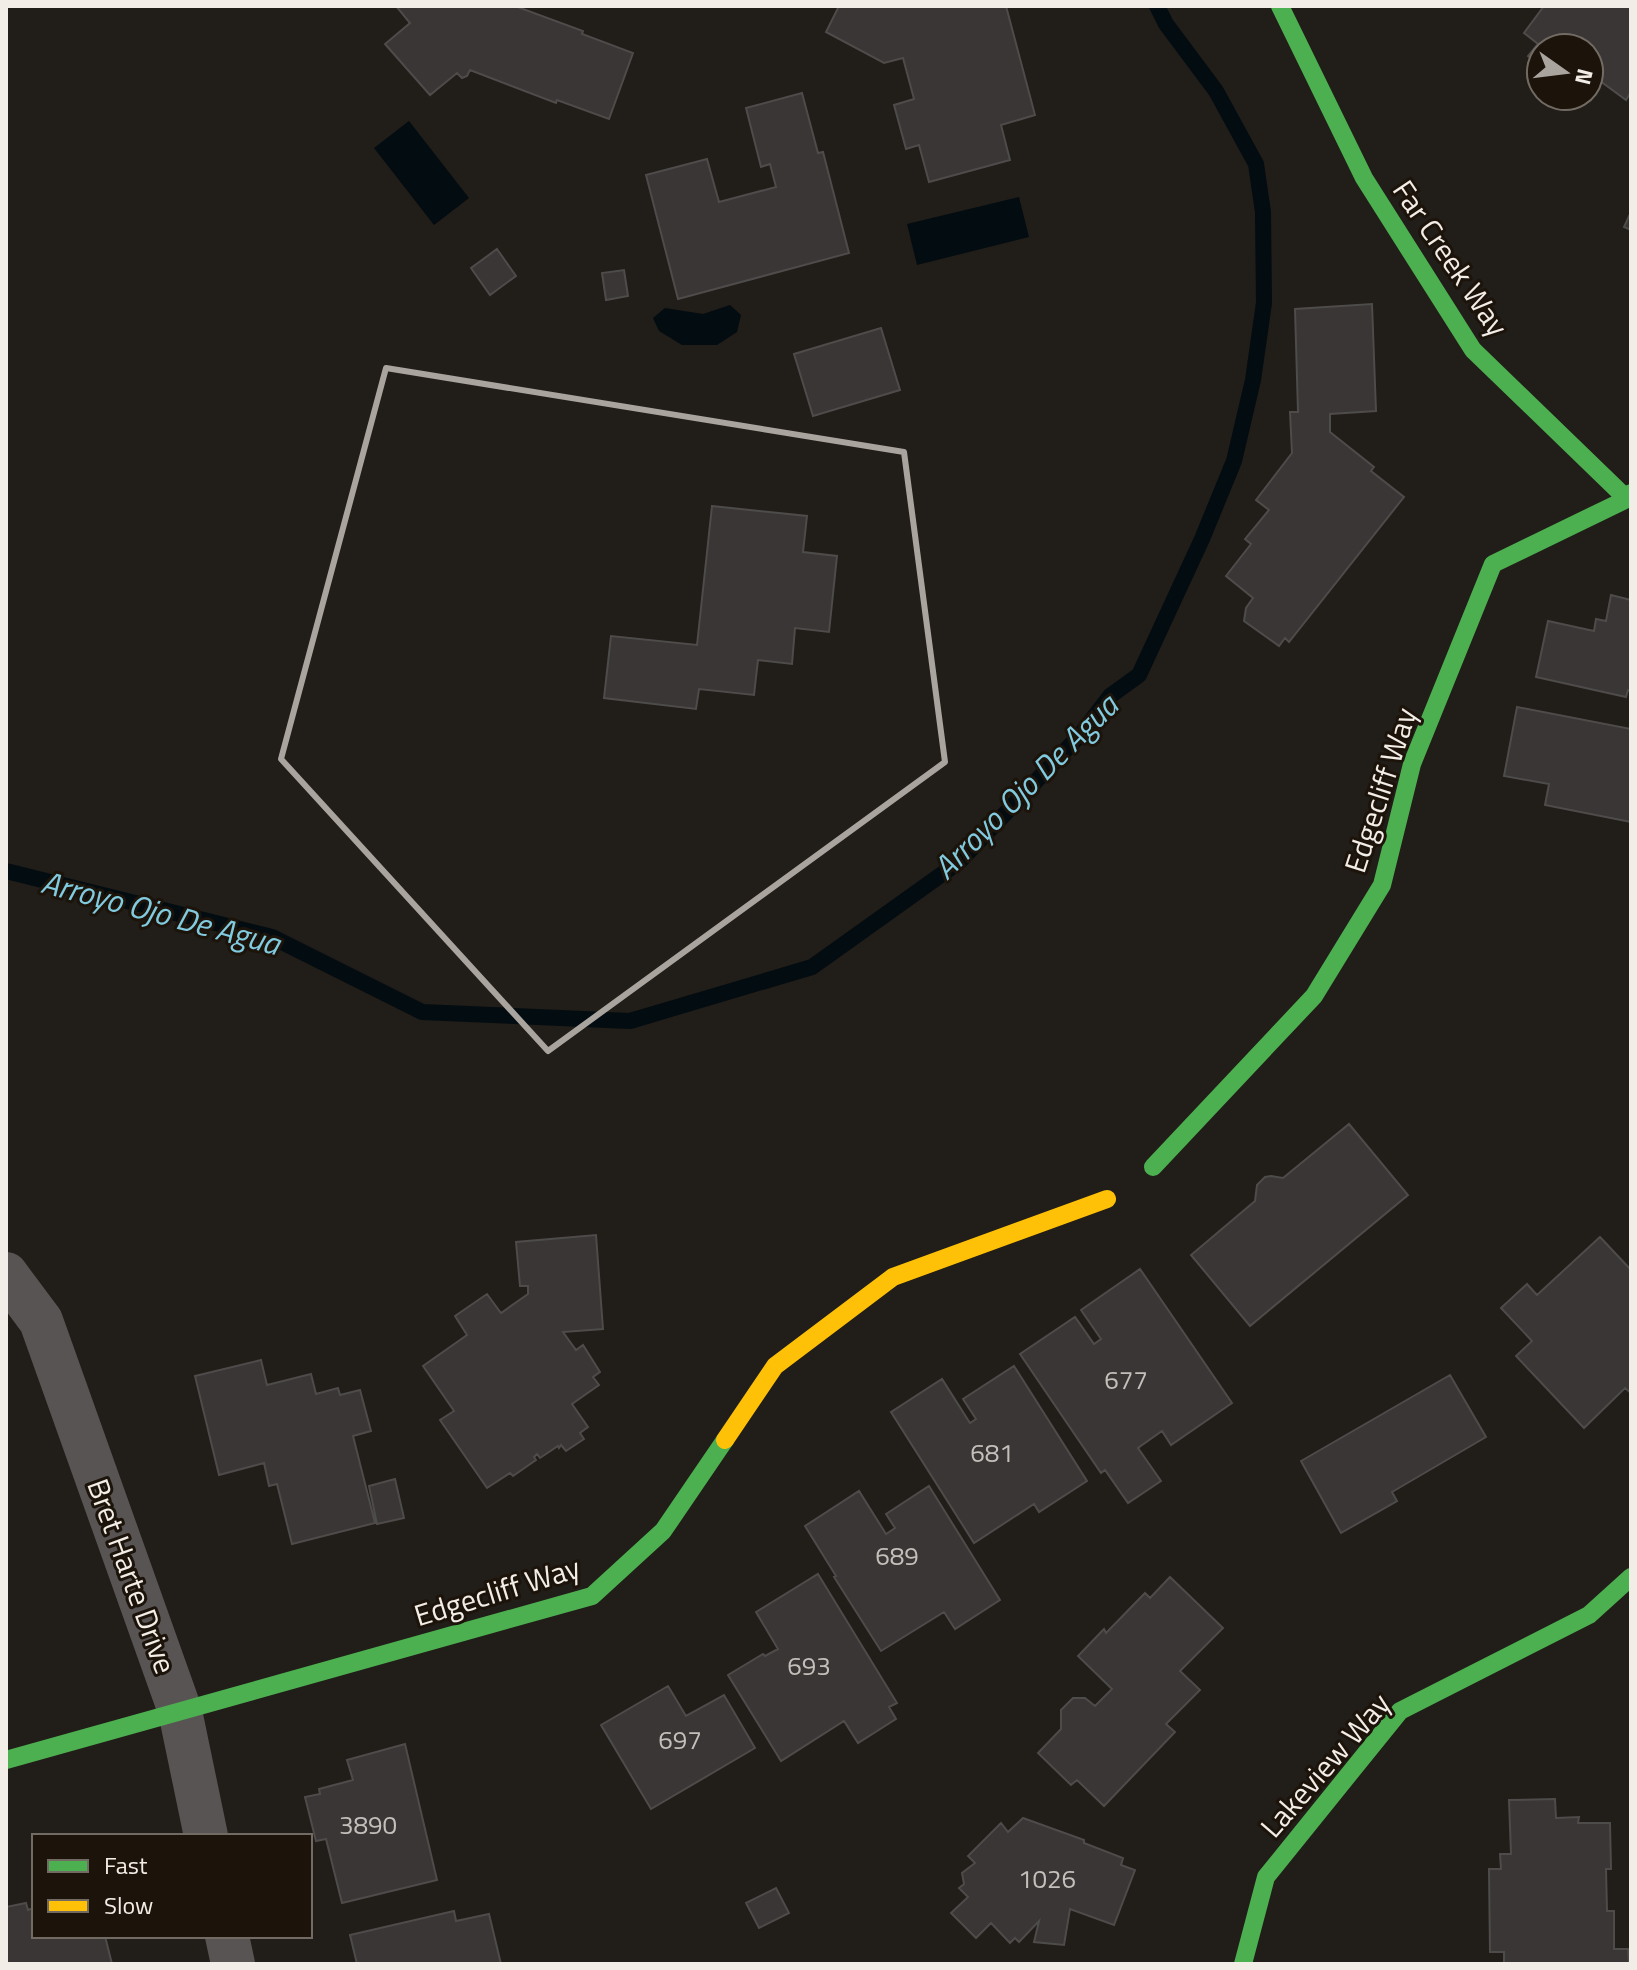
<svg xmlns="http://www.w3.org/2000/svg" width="1637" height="1970" viewBox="0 0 1637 1970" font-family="'Titillium Web',sans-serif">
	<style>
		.water { fill: #030c11 }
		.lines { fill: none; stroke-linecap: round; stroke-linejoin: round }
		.stream { stroke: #030c11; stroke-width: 16 }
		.building { fill: #393635; stroke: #4e4b4b; stroke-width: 2 }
		.street { stroke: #585454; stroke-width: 44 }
		.fast { stroke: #4caf50; stroke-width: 18 }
		.slow { stroke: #ffc107; stroke-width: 18 }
		.marked { fill: none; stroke: #aaa49f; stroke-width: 6; stroke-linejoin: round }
		.labels { text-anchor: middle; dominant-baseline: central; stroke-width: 6; stroke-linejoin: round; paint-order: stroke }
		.number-label { font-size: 26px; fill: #c4bfba }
		.street-label { font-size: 30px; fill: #f3ede7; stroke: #1c140b }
		.water-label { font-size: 32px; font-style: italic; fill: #81cbe0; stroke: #1c140b }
	</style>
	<rect width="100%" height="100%" fill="#211d18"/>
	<!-- water -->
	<path class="water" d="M 409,121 L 469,198 L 434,225 L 374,148 Z
		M 1019,197 L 1029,237 L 917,265 L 907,224 Z
		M 730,305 L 741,315 L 737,332 L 717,345 L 682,345 L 659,331 L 653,318 L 665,308 L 703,314 Z"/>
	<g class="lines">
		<!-- stream -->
		<path class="stream" d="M 6,871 L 272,937 L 422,1012 L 630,1021 L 812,967 L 959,862 L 1081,734 L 1110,696 L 1139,675 L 1202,539 L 1234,461 L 1253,380 L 1264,303 L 1263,212 L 1256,164 L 1216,91 L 1166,24 L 1157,6"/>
	</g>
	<!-- building -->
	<path class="building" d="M 396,6 L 515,6 L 583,31 L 582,34 L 633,53 L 609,119 L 557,100 L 556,103 L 470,70 L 467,76 L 462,78 L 457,73 L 430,95 L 385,44 L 410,23 Z
		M 839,6 L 1006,6 L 1035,115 L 1001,125 L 1010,160 L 929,182 L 919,145 L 906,149 L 894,105 L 914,99 L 903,58 L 884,63 L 826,32 Z
		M 1544,6 L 1631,6 L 1631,92 L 1626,100 L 1600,81 L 1589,96 L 1589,48 L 1541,48 L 1541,66 L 1528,56 L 1538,44 L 1524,33 Z
		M 802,93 L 818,153 L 823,152 L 849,253 L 678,299 L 646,175 L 707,159 L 719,202 L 776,187 L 770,164 L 761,167 L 746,108 Z
		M 1631,212 L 1631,230 L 1624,227 Z
		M 497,249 L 516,276 L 490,295 L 471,268 Z
		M 624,270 L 628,296 L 606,300 L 602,273 Z
		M 1372,304 L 1376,411 L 1330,414 L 1330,432 L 1374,467 L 1371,471 L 1404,497 L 1289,642 L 1285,638 L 1279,646 L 1244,621 L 1246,608 L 1253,598 L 1226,576 L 1251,544 L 1245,539 L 1269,510 L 1256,500 L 1292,453 L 1290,412 L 1298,412 L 1295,309 Z
		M 881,328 L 900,390 L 813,416 L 794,354 Z
		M 712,506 L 807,516 L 803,552 L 837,556 L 829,632 L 795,628 L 792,664 L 758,660 L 754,695 L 699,689 L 696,709 L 604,698 L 611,636 L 697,645 Z
		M 1611,595 L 1631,600 L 1631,691 L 1628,690 L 1626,697 L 1536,677 L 1548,621 L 1594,631 L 1596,619 L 1606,621 Z
		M 1517,707 L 1631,729 L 1631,822 L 1545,805 L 1549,784 L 1504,776 Z
		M 1349,1124 L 1408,1195 L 1250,1326 L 1191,1255 L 1255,1201 L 1257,1185 L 1265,1177 L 1271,1176 L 1283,1178 Z
		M 596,1235 L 603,1329 L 563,1332 L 576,1350 L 583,1345 L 600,1372 L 593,1377 L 599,1385 L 572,1404 L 588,1427 L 580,1433 L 584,1439 L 566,1451 L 561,1445 L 559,1448 L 558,1446 L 540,1458 L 537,1454 L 534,1457 L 536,1460 L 513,1476 L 510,1473 L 487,1488 L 440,1420 L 454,1411 L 423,1366 L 467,1335 L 455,1316 L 487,1294 L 501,1313 L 528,1294 L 528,1286 L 520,1286 L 516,1242 Z
		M 1600,1237 L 1631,1270 L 1631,1393 L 1625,1388 L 1584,1428 L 1516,1356 L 1532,1341 L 1501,1308 L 1527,1284 L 1537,1295 Z
		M 1140,1269 L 1232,1403 L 1171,1445 L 1162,1431 L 1138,1448 L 1161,1481 L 1128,1503 L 1105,1470 L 1101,1473 L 1020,1354 L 1075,1317 L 1094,1344 L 1101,1339 L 1081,1310 Z
		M 261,1360 L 267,1385 L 311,1374 L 316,1394 L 338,1388 L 340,1395 L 360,1390 L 371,1431 L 353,1436 L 375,1523 L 292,1544 L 277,1484 L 269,1486 L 264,1463 L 219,1475 L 195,1376 Z
		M 1014,1366 L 1087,1481 L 1039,1512 L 1034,1504 L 974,1543 L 891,1412 L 942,1379 L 970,1423 L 976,1419 L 963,1399 Z
		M 1450,1375 L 1486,1437 L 1392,1492 L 1397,1501 L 1341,1533 L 1301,1461 Z
		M 395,1479 L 404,1518 L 377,1524 L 369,1486 Z
		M 929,1486 L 1000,1600 L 955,1629 L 944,1612 L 881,1651 L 834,1577 L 836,1576 L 805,1526 L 859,1491 L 886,1534 L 895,1528 L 886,1514 Z
		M 818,1574 L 897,1703 L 889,1707 L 896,1719 L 858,1743 L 844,1721 L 781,1761 L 728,1675 L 763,1654 L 765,1656 L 778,1649 L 756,1612 Z
		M 1170,1577 L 1223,1628 L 1180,1671 L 1200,1690 L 1166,1724 L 1175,1732 L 1104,1806 L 1077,1780 L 1071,1785 L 1038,1753 L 1061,1729 L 1061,1710 L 1073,1698 L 1085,1698 L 1095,1706 L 1112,1689 L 1078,1656 L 1104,1629 L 1106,1633 L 1145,1593 L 1150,1598 Z
		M 668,1686 L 686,1716 L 724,1695 L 755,1748 L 651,1809 L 601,1725 Z
		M 405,1744 L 437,1880 L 342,1903 L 326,1839 L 316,1841 L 305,1797 L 320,1794 L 319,1789 L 353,1780 L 347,1760 Z
		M 1555,1799 L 1556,1818 L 1579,1817 L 1578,1823 L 1610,1823 L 1611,1869 L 1606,1869 L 1607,1911 L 1614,1911 L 1614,1949 L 1628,1949 L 1629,1964 L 1504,1964 L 1504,1952 L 1490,1952 L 1489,1869 L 1501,1869 L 1500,1854 L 1511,1854 L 1509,1800 Z
		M 1023,1818 L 1084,1840 L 1084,1843 L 1123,1858 L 1121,1865 L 1135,1870 L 1114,1925 L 1070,1909 L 1064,1945 L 1034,1942 L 1039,1921 L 1019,1942 L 1015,1938 L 1010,1943 L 991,1923 L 976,1938 L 951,1913 L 968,1897 L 959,1888 L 964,1884 L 962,1873 L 975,1863 L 968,1856 L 1001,1823 L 1008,1832 Z
		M 776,1888 L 789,1913 L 759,1928 L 746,1903 Z
		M 26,1903 L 28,1910 L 34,1908 L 34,1936 L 105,1936 L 112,1964 L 6,1964 L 6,1907 Z
		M 454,1911 L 456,1921 L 489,1914 L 501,1964 L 357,1964 L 350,1935 Z"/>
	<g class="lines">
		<!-- street -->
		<path class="street" d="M 6,1274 L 41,1321 L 180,1711 L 206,1836
			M 227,1936 L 233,1964"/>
		<!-- fast -->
		<path class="fast" d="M 1280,6 L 1364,178 L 1473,350 L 1627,499 L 1631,499
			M 1153,1167 L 1314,996 L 1382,885 L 1412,764 L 1493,564 L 1627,499 L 1631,493
			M 6,1760 L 592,1596 L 663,1531 L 725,1440
			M 1243,1964 L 1266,1877 L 1400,1711 L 1589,1615 L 1631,1577"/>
		<!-- slow -->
		<path class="slow" d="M 725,1440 L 775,1366 L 893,1277 L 1107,1199"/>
	</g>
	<!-- marked area -->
	<path class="marked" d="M 386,368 L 904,452 L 945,762 L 548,1051 L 281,759 Z"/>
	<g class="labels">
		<!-- number labels -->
		<g class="number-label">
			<text x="1126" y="1379">677</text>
			<text x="992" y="1452">681</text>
			<text x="897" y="1555">689</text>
			<text x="809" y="1665">693</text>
			<text x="680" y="1739">697</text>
			<text x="368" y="1824">3890</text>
			<text x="1047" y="1878">1026</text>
		</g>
		<!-- street labels -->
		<g class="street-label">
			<text transform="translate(1451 258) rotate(56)">Far Creek Way</text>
			<text transform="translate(1380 790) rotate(-72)">Edgecliff Way</text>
			<text transform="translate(132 1576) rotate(70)">Bret Harte Drive</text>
			<text transform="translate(497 1591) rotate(-17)">Edgecliff Way</text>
			<text transform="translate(1325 1765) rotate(-49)">Lakeview Way</text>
		</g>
		<!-- water labels -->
		<g class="water-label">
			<text transform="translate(1025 786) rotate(-45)">Arroyo Ojo De Agua</text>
			<text transform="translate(161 912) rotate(15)">Arroyo Ojo De Agua</text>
		</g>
	</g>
	<!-- border -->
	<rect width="1637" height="1970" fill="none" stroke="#f3ede7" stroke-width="16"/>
	<!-- legend -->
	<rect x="32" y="1834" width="280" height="104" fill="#1c140b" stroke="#726b63" stroke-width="2"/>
	<rect x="48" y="1860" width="40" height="12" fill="#4caf50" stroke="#726b63" stroke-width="2"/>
	<text x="104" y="1874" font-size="24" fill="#f3ede7">Fast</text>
	<rect x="48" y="1900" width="40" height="12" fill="#ffc107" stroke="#726b63" stroke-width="2"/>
	<text x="104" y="1914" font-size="24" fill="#f3ede7">Slow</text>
	<!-- north arrow -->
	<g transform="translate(1565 72) rotate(104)"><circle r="38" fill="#1c140b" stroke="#726b63" stroke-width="2"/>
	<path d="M0-6L14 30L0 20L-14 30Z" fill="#aaa49f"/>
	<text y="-12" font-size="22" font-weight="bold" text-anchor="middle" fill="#f3ede7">N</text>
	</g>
</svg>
